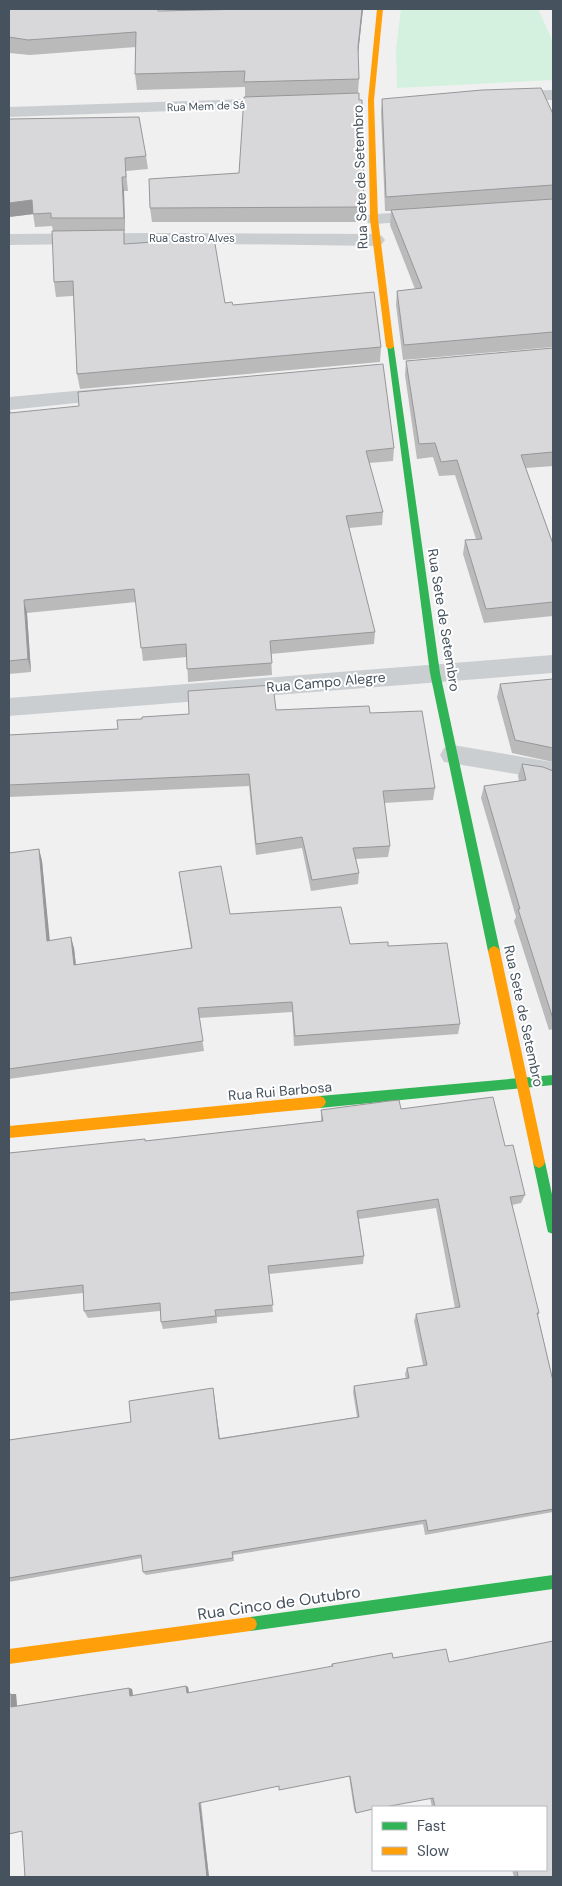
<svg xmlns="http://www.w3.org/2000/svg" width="562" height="1886" viewBox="0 0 562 1886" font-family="'DM Sans',sans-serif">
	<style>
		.green { fill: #d3f1de }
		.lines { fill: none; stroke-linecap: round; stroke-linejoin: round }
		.street { fill: #cbced1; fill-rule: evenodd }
		.fast { fill: #30b455; fill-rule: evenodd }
		.slow { fill: #ff9f0a; fill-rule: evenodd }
		.wall { fill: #bababb }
		.shaded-wall { fill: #979799 }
		.building { fill: #d8d8da; stroke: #979799 }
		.labels { text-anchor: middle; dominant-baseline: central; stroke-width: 4; stroke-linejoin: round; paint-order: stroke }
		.far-street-label { font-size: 11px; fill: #46525e; stroke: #fff }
		.street-label { font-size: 14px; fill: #46525e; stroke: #fff }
		.near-street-label { font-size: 16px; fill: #46525e; stroke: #fff }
	</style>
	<rect width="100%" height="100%" fill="#f1f0f0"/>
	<!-- green -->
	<path class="green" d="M 401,9 L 538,9 L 553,42 L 553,80 L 397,88 L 396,48 Z"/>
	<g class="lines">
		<!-- street -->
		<path class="street" d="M 553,90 L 553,100 L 507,101 L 501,99 L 499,96 L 501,93 L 507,91 Z
			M 280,98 L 286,99 L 288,103 L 286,107 L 9,117 L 9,107 Z
			M 427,211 L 433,212 L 436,216 L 433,220 L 374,224 L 368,223 L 365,219 L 368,215 L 374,214 Z
			M 153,233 L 376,234 L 382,236 L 385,240 L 382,244 L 376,246 L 153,243 L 9,245 L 9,234 Z
			M 117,387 L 124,388 L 127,393 L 124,398 L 9,410 L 9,397 Z
			M 553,655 L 553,673 L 9,716 L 9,698 Z
			M 453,745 L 552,762 L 553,783 L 540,778 L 444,762 L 440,755 L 444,748 Z"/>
		<!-- fast -->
		<path class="fast" d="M 387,345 L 390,345 L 394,347 L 440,673 L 500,951 L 498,954 L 494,956 L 490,954 L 488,951 L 430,673 Z
			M 553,1075 L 553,1085 L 320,1108 L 316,1106 L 314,1102 L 316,1098 L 320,1096 Z
			M 539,1156 L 543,1158 L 545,1162 L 553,1199 L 553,1234 L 548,1232 L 547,1228 L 533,1162 L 535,1158 Z
			M 553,1575 L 553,1589 L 250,1631 L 245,1629 L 243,1624 L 245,1619 L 250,1617 Z"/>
		<!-- slow -->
		<path class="slow" d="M 377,9 L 383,9 L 374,100 L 378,219 L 394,347 L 390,349 L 386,347 L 370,219 L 368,100 Z
			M 494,946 L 498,948 L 500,951 L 545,1162 L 543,1166 L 539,1168 L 535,1166 L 533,1162 L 488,951 L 490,948 Z
			M 320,1096 L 324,1098 L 326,1102 L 324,1106 L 320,1108 L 9,1138 L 9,1126 Z
			M 250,1617 L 255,1619 L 257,1624 L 255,1629 L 250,1631 L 9,1664 L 9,1649 Z"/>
	</g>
	<!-- wall -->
	<path class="wall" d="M 9,9 L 158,11 L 247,9 L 363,9 L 358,54 L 359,79 L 358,93 L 364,207 L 363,222 L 152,222 L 150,208 L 239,173 L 245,97 L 245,87 L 137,90 L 135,74 L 136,47 L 30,55 L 9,53 Z
		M 382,99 L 553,114 L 553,347 L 403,360 L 396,305 L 397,291 L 415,289 L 390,225 L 391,211 L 385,211 L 381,113 Z
		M 9,119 L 146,156 L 148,169 L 126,171 L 128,191 L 124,191 L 125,231 L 124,231 L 125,244 L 225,303 L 381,347 L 380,362 L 80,389 L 77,374 L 73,296 L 56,297 L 54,282 L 53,231 L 52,226 L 35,227 L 33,214 L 9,217 Z
		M 553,348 L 553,466 L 526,468 L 553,544 L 553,616 L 484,623 L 463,554 L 465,540 L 476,539 L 455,475 L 439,476 L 433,457 L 417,459 L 405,375 L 406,361 Z
		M 9,411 L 10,413 L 394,448 L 393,461 L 369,463 L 383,512 L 382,525 L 349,528 L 375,632 L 374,644 L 271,654 L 272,675 L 188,682 L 187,657 L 143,661 L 136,602 L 27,613 L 31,672 L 9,674 Z
		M 553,679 L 553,762 L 512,753 L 497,697 L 500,684 Z
		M 276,710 L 370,713 L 435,788 L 433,800 L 384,803 L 390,846 L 388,857 L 356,859 L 359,873 L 358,884 L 311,891 L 302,848 L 256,855 L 249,786 L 9,797 L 9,735 L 118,729 L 142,719 Z
		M 522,764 L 553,771 L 553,1029 L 549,1030 L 514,921 L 516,917 L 481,798 L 484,786 L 519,781 L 518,776 Z
		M 39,849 L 42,861 L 49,940 L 74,948 L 76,965 L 191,948 L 179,872 L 230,914 L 350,944 L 388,946 L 460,1024 L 458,1034 L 294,1046 L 292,1012 L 199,1018 L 204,1051 L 9,1079 L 9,853 Z
		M 401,1109 L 505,1146 L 525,1195 L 521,1203 L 512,1205 L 539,1313 L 538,1316 L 553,1381 L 553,1512 L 425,1535 L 423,1524 L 233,1555 L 234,1561 L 146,1575 L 143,1572 L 142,1558 L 9,1582 L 9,1440 L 131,1422 L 213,1388 L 220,1438 L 357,1417 L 353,1392 L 354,1386 L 406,1379 L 405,1374 L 407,1368 L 423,1365 L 414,1321 L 416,1314 L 455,1308 L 436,1208 L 359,1219 L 364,1256 L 363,1264 L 269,1274 L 273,1312 L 217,1317 L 217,1323 L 163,1329 L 161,1322 L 160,1311 L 88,1318 L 84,1311 L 83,1293 L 9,1301 L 9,1153 L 145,1141 L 321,1121 L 321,1110 Z
		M 553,1641 L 553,1877 L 514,1877 L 512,1870 L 546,1870 L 546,1807 L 432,1807 L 430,1798 L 385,1807 L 373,1807 L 373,1809 L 356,1813 L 354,1810 L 349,1776 L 279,1790 L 279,1786 L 201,1802 L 209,1877 L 25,1877 L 22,1831 L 9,1834 L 9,1694 L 16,1694 L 17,1706 L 129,1688 L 132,1689 L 133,1696 L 186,1686 L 188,1687 L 189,1693 L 332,1667 L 331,1665 L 332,1664 L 392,1653 L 393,1658 L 446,1649 L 449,1662 Z"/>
	<!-- shaded-wall -->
	<path class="shaded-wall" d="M 362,9 L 363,9 L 357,63 L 358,47 Z
		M 122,177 L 124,191 L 125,231 L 124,218 Z
		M 32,200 L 34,214 L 9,217 L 9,203 Z
		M 24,600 L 27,613 L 31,672 L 28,659 Z
		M 39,849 L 42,861 L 51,952 L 47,941 Z
		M 71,937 L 74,948 L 77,976 L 74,965 Z
		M 213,1388 L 214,1394 L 220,1444 L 219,1439 Z
		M 186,1686 L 188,1687 L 189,1693 L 187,1693 Z
		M 129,1688 L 132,1689 L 133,1696 L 130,1696 Z
		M 11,1694 L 16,1694 L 17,1707 L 11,1707 Z
		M 200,1801 L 209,1877 L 207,1877 L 199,1803 Z"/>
	<!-- building -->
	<path class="building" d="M 9,9 L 158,9 L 158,11 L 251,9 L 362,9 L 358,47 L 359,79 L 244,82 L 245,71 L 135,74 L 136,32 L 28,40 L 9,37 Z
		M 541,88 L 553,114 L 553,185 L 386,197 L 382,99 L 482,90 Z
		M 359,93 L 359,100 L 362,100 L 364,207 L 150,208 L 149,179 L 239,173 L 244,97 Z
		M 139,117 L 146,156 L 125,158 L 126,177 L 122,177 L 124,218 L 51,218 L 51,213 L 33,214 L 32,200 L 9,203 L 9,119 Z
		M 553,199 L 553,332 L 404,345 L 397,291 L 422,288 L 391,210 Z
		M 124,230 L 124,244 L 214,238 L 225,303 L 232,302 L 233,305 L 374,292 L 381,347 L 77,374 L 73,281 L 54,282 L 52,231 Z
		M 553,348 L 553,452 L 521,455 L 553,544 L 553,602 L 486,609 L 465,540 L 482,539 L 457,460 L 441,462 L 435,443 L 419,444 L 406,361 Z
		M 383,364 L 394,448 L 366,451 L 383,512 L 346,516 L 375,632 L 270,641 L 272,663 L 187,669 L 186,644 L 141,648 L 134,589 L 24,600 L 28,659 L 9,661 L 9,411 L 10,411 L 10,413 L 79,406 L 78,392 Z
		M 553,679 L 553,748 L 515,740 L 500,684 Z
		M 273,685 L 276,710 L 369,706 L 370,713 L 422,711 L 435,788 L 383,791 L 390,846 L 353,848 L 359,873 L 312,880 L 302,837 L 256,844 L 249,774 L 9,785 L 9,735 L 118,729 L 117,720 L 142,719 L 142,717 L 189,714 L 188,691 Z
		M 522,764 L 543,767 L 553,771 L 553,1019 L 518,909 L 520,909 L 484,786 L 526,780 Z
		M 39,849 L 47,941 L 71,937 L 74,965 L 192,948 L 179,872 L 221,866 L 230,914 L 341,907 L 350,944 L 388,942 L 388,946 L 447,943 L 460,1024 L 295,1036 L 292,1002 L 198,1008 L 203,1041 L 9,1069 L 9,853 Z
		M 493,1097 L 505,1146 L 513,1145 L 525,1195 L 510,1197 L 539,1313 L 537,1313 L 553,1381 L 553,1509 L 428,1531 L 426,1520 L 232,1552 L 233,1558 L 143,1572 L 141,1555 L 9,1578 L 9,1440 L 131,1422 L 129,1401 L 213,1388 L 219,1439 L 359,1417 L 354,1386 L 409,1378 L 407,1368 L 427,1365 L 416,1314 L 460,1307 L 438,1199 L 357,1211 L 364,1256 L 268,1266 L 273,1305 L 215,1310 L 216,1316 L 161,1322 L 160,1303 L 84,1311 L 83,1285 L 9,1293 L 9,1153 L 145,1139 L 145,1141 L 323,1121 L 321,1110 L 389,1101 L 399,1100 L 401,1109 Z
		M 553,1641 L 553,1877 L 518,1877 L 517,1870 L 546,1870 L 546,1807 L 435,1807 L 433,1798 L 385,1807 L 373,1807 L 373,1809 L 356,1813 L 350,1776 L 279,1790 L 279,1786 L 199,1803 L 207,1877 L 25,1877 L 22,1831 L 9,1834 L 9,1694 L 11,1694 L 11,1707 L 129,1688 L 130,1696 L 186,1686 L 187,1693 L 333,1666 L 332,1664 L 392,1653 L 393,1658 L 446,1649 L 449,1662 Z"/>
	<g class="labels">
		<!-- far-street labels -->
		<g class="far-street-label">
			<text transform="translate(206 106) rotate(-2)">Rua Mem de Sá</text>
			<text x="192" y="238">Rua Castro Alves</text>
		</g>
		<!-- street labels -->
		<g class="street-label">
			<text transform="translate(360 177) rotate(-92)">Rua Sete de Setembro</text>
			<text transform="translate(444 620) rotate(81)">Rua Sete de Setembro</text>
			<text transform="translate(326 682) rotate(-5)">Rua Campo Alegre</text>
			<text transform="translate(524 1016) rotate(78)">Rua Sete de Setembro</text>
			<text transform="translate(280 1091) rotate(-5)">Rua Rui Barbosa</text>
		</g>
		<!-- near-street labels -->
		<g class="near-street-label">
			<text transform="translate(279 1603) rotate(-8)">Rua Cinco de Outubro</text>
		</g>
	</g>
	<!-- border -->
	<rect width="562" height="1886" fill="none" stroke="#46525e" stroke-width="20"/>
	<!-- legend -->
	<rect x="372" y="1806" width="175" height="65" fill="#ffffff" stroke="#b5babf"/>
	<rect x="382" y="1822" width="25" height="8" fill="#30b455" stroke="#b5babf"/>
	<text x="417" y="1831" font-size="15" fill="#46525e">Fast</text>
	<rect x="382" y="1847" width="25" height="8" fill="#ff9f0a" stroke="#b5babf"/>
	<text x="417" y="1856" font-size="15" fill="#46525e">Slow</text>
</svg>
